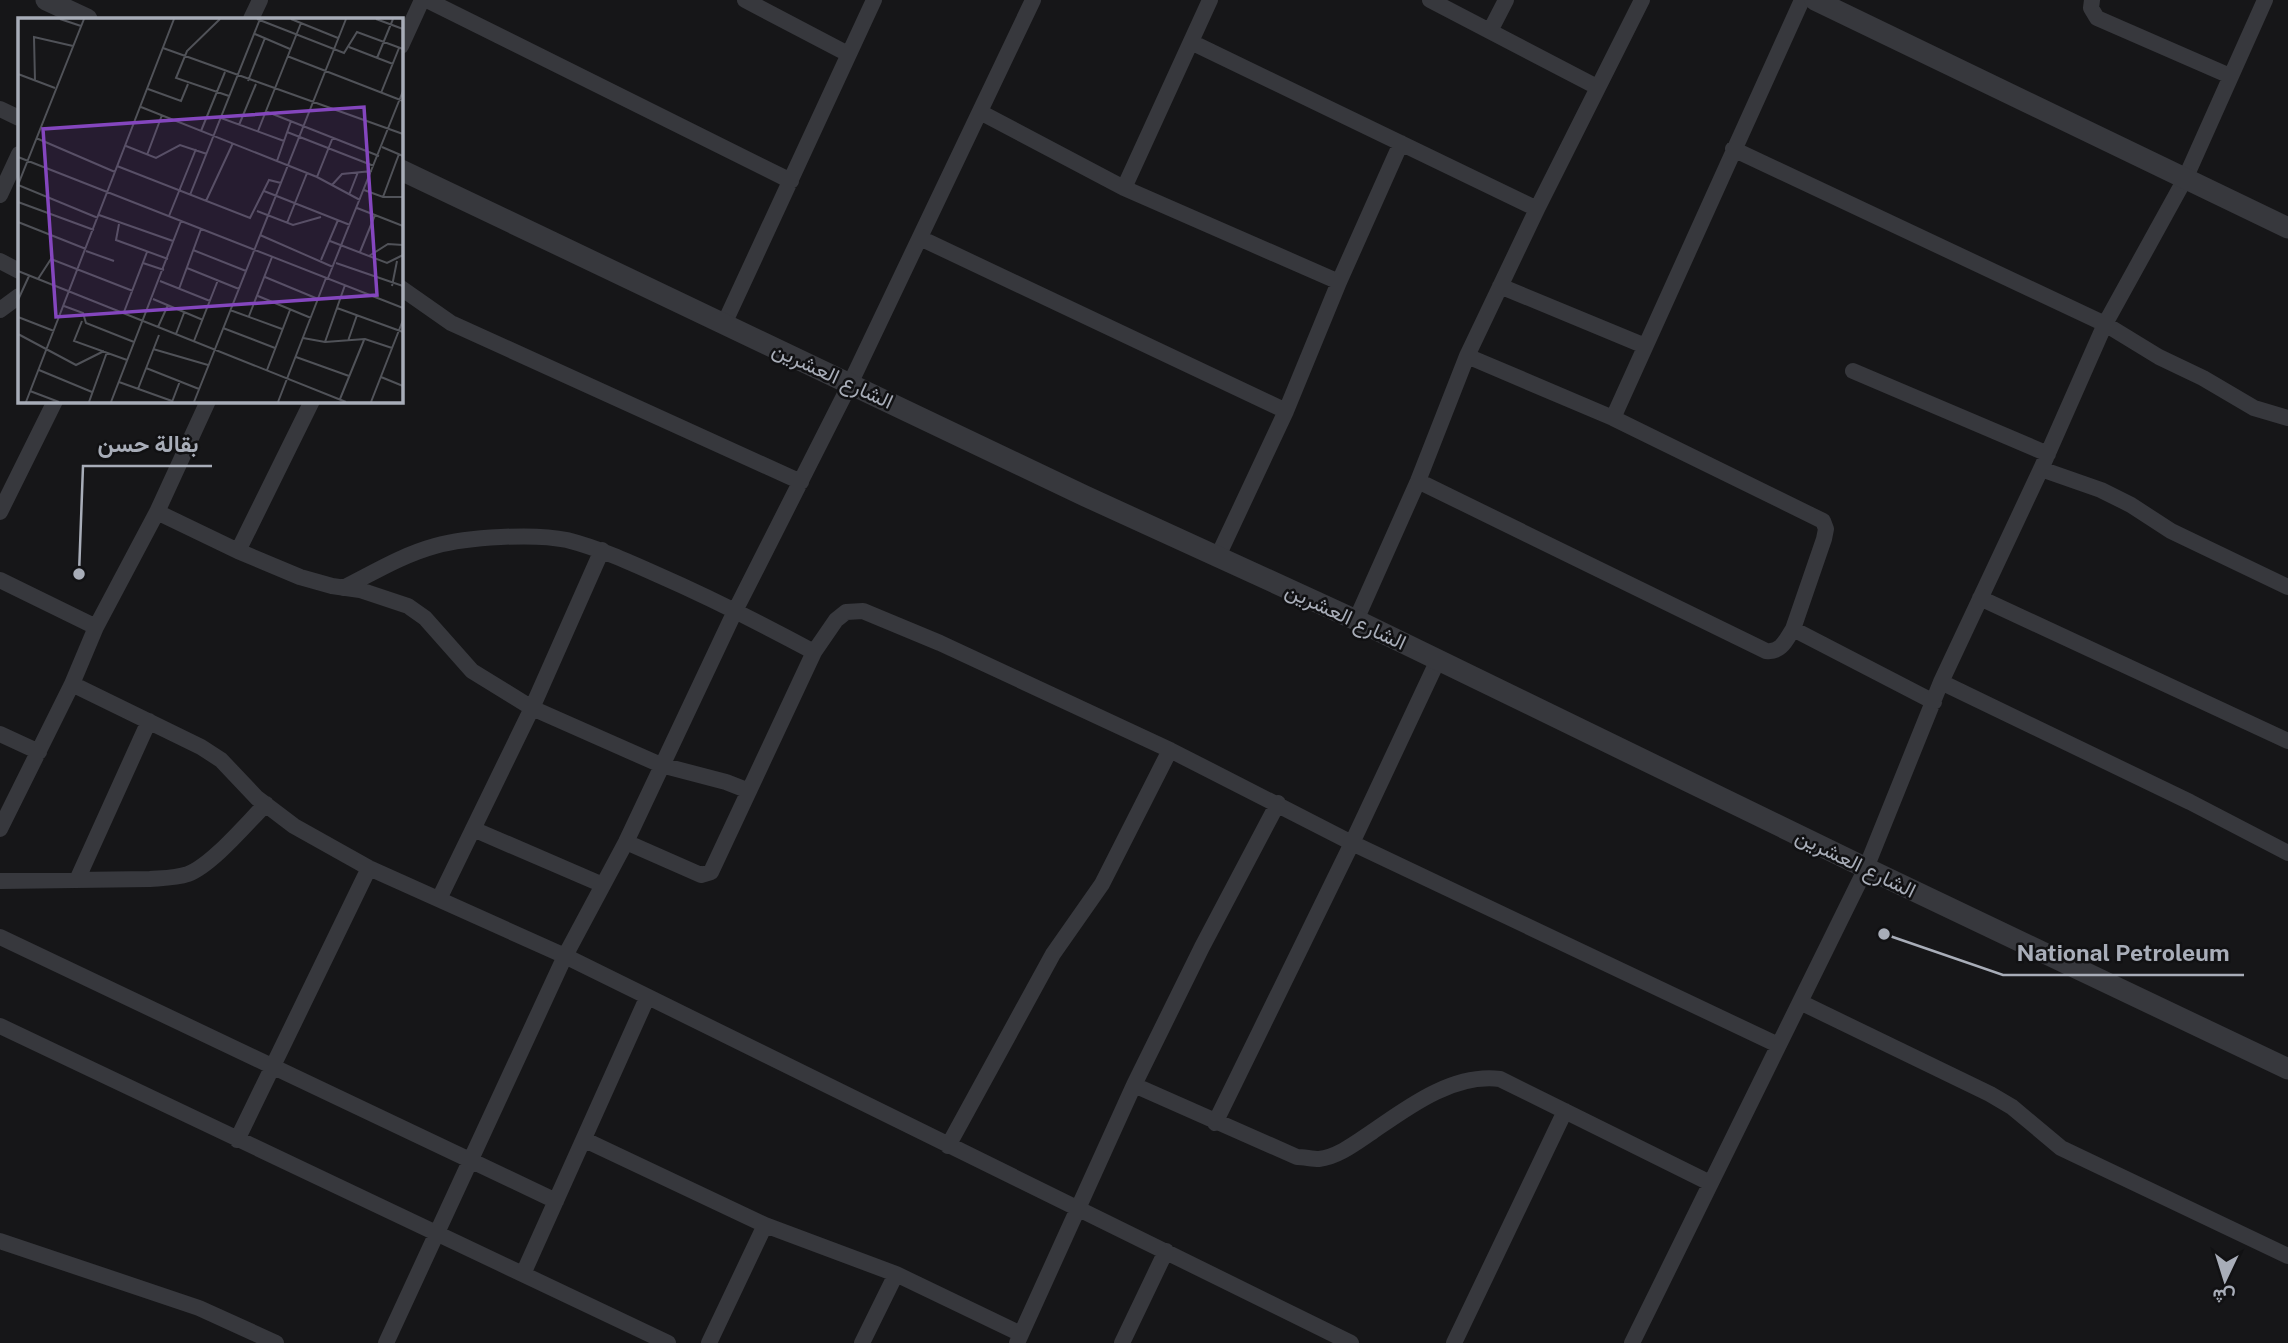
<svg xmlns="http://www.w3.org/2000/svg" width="2288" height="1343" viewBox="0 0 2288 1343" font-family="'Public Sans',Vazirmatn,sans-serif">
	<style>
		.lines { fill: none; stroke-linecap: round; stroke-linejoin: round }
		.minor { stroke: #37383d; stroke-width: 16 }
		.tertiary { stroke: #37383d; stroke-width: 21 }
		.labels { text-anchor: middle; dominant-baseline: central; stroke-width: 5; stroke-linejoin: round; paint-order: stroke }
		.street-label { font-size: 21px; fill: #a8adb8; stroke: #111113 }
		.inset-road { fill: none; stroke: #505258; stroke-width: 2 }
		.view { fill: #8446be; fill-opacity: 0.15; stroke: #8446be; stroke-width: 3.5 }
		.inset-edge { fill: none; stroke: #a8adb8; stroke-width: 3.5 }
		.leader { fill: none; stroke: #a8adb8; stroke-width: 2.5 }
		.callout-dot { fill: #a8adb8; stroke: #111113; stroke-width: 2.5 }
		.callout-label { font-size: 23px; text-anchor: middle; font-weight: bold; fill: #a8adb8; stroke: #111113; stroke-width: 5; stroke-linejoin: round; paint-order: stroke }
	</style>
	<rect width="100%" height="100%" fill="#161618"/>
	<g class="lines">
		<!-- minor -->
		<path class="minor" d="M 427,0 L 791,181
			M 745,0 L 848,54
			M 1430,0 L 1597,87
			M 2092,0 L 2091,8 L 2097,18 L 2230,76
			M 251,19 L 260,0
			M 1490,31 L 1506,0
			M 1191,42 L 1537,209
			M 401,46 L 422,0
			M 0,109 L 19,118
			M 980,112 L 1124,188 L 1339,282
			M 1733,149 L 2105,324 L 2159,357 L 2203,378 L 2254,408 L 2288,418
			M 1124,188 L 1210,0
			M 0,195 L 19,154
			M 920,238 L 1286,411
			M 0,261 L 19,271
			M 1500,286 L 1645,346
			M 401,288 L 451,323 L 801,482
			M 0,310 L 19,296
			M 724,324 L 874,0
			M 1467,356 L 1613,418 L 1823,521 L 1826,529 L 1824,539 L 1793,629
			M 1853,371 L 2048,454
			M 1613,418 L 1802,0
			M 2041,469 L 2101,490 L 2131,505 L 2171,531 L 2288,587
			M 1418,481 L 1766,651 C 1781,653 1786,640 1793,629 L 1934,702
			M 0,512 L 55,401
			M 157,512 L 238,551 L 300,577 L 332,586 L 360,590 L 408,606 L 425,618 L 472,671 L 532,708 L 661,765 L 726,782 L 749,791
			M 238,551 L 312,401
			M 1218,556 L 1286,411 L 1339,282 L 1401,143
			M 0,580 L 96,627
			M 343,588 C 373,573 402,555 435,546 C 467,537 534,533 567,540 C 598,548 627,561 656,574 C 711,598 762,624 814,652
			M 1980,598 L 2288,741
			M 1356,620 L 1418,481 L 1467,356 L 1537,209 L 1642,0
			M 1941,682 L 2190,802 L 2288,853
			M 72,684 L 201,747 L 221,760 L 257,798 L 294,826 L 369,868 L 565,956 L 1351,1343
			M 0,734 L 39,752
			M 0,829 L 72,684 L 96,627 L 157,512 L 208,401
			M 473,829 L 603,885
			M 626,842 L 701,875 L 711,872 L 814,652 L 836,620 L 846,612 L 863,611 L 940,643 L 1170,750 L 1352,843 L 1778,1045
			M 77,880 L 149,721
			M 0,881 L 150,879 C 163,878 176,878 188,874 C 212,865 247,823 266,804
			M 439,899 L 532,708 L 602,550
			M 0,937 L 556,1201
			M 1800,1002 L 1990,1094 L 2012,1107 L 2061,1148 L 2288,1256
			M 0,1026 L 668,1343
			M 1134,1085 L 1297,1157 C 1304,1157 1312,1159 1319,1159 C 1338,1157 1357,1142 1372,1132 C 1408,1107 1453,1073 1500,1079 L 1710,1183
			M 1215,1123 L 1352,843 L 1438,660
			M 237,1140 L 369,868
			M 585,1140 L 765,1225 L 896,1274 L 1021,1334
			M 948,1146 L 1053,954 L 1102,884 L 1170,750
			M 0,1241 L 199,1308 L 276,1343
			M 523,1274 L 647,998
			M 386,1343 L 565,956 L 626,842 L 736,609 L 850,384 L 1033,0
			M 709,1343 L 765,1225
			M 862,1343 L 896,1274
			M 1017,1343 L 1134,1085 L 1202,947 L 1278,803
			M 1122,1343 L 1166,1251
			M 1454,1343 L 1565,1111
			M 1632,1343 L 1866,868 L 1941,682 L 2041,469 L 2105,324 L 2185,179 L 2265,0"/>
		<!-- tertiary -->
		<path class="tertiary" d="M 46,0 L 87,19
			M 1815,0 L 2288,228
			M 401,170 L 1085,496 L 1356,620 L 1866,868 L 2288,1069"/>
	</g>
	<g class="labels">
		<!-- street labels -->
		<g class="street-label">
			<text transform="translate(833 375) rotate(25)">الشارع العشرين</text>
			<text transform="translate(1346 616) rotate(25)">الشارع العشرين</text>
			<text transform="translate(1856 863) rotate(26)">الشارع العشرين</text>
		</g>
	</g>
	<!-- overview -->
	<g transform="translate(18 18)">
		<rect width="385" height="385" fill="#161618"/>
		<path class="inset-road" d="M 42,1 L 63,8M 66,1 L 0,167 L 80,200M 202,1 L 169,33 L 158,60 L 211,78M 239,1 L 326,35 L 339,14 L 385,31M 273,1 L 320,20M 358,1 L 385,11M 237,16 L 272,31M 331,29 L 375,46M 145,30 L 385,116M 269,38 L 385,83M 359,40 L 375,1M 0,56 L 37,70M 17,63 L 16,19 L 55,28M 230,63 L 247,20M 130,71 L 163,83 L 170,66M 363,75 L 381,30M 123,89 L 299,159 L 342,182M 247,93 L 361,138M 203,100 L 266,123M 221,107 L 238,66M 183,113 L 207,54M 240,113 L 283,5M 269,114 L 356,148M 18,120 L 97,154M 108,128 L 138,140 L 162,127 L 189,136M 364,129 L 385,138M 129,137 L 144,97M 0,139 L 385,290M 259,143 L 273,103M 99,148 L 232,200 L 251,162 L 263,165M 299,159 L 315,119M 314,167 L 324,156 L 354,153M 346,172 L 365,179 L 385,179M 246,173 L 332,207M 172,177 L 242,1M 331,177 L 340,154M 365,179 L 381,136M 188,183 L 215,125M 0,184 L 76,212M 339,190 L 385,208M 239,193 L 275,207 L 303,199M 81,197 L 155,223M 151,198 L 178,131M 0,204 L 68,231M 269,205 L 289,155M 101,206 L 98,222 L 150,241M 242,217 L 315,249M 312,223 L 369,245 L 385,237M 175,232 L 228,253M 68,233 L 96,243M 342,234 L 357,197M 351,238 L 370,226 L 385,227M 303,242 L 320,202M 125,245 L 146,252M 318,245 L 385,268M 169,250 L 221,271M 0,253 L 328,384M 247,259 L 300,281M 310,260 L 385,73M 20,261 L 33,241 L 115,273M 142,263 L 192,283M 374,268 L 379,243M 161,271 L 183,211M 240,278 L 293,300M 135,281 L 185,302M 0,282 L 11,258M 46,288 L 65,295 L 68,305 L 116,324M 319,290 L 385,314M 212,292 L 264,311M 106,294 L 129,234M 231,298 L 254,239M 0,299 L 36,313M 64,303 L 56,323 L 109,342M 140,309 L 150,287M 205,310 L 257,330M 0,316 L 58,347 L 86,333M 158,316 L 166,295M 285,320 L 307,324 L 347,321 L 374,330M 176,323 L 200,262M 330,323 L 339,297M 307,324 L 327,267M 135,331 L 190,347M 278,339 L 331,358M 128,350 L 181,371M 21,352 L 74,374M 249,352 L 272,292M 363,359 L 385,368M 101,364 L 154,383M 120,371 L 141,317M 12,373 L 41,384M 322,381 L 346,322M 8,384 L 156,1M 71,384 L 89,334M 93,384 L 163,203M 154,384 L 162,363M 176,384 L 328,1M 260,384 L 308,260M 353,384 L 385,302"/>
		<path class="view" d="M 346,89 L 359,277 L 38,299 L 25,111 Z"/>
		<rect width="385" height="385" class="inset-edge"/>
	</g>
	<!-- callouts -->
	<path class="leader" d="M79 574L83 466H212M1884 934L2003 975H2244"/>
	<g class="callout-dot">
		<circle cx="79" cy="574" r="7"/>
		<circle cx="1884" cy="934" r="7"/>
	</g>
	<g class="callout-label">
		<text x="148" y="452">بقالة حسن</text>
		<text x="2123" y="961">National Petroleum</text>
	</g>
	<!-- north arrow -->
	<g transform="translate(2225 1280) rotate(184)" stroke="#111113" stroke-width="5" paint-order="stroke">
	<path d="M0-5L12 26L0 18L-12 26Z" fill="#a8adb8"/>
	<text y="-10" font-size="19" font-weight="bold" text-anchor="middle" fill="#a8adb8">ش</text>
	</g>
</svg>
